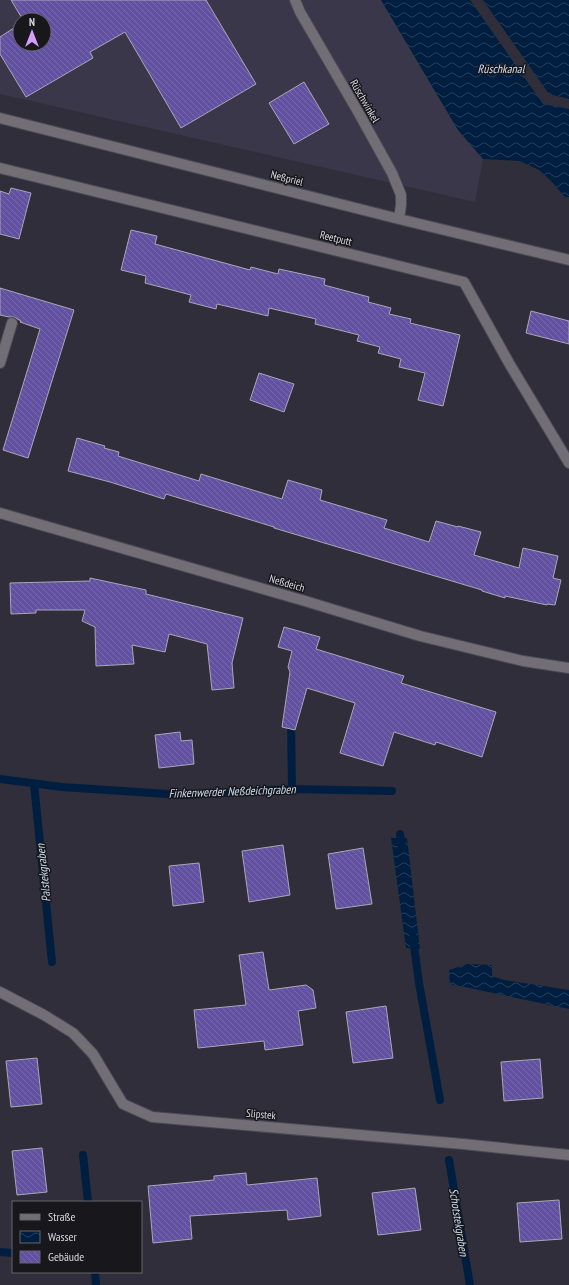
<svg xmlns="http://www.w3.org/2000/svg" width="569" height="1285" viewBox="0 0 569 1285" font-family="'PT Sans Narrow',sans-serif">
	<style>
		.built { fill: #393749; fill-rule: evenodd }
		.water { fill: url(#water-waves) }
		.pier { fill: #2f2e3a }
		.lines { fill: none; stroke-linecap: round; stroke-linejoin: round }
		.stream { stroke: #001f40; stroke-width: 8 }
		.building { fill: url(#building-back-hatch); stroke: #a9a7b6 }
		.minor-casing { stroke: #4a4955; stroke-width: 12 }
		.minor { stroke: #716f75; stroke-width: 10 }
		.labels { text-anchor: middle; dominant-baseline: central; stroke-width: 3; stroke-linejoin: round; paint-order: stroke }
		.street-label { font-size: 11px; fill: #d9d8e0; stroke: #17171c }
		.water-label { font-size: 12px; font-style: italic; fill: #cadaec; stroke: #17171c }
	</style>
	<defs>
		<pattern id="water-waves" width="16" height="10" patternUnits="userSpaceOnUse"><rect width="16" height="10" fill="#001f40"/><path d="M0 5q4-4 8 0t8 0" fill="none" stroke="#253f5b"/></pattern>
		<pattern id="building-back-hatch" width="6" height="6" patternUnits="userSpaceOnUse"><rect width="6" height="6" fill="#6251a0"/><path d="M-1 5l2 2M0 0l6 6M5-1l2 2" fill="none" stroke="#7869ad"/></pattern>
	</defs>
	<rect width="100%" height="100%" fill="#2f2e3a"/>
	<!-- built -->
	<path class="built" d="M 0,0 L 381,0 L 458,130 L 483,159 L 475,202 L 0,94 ZM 20,20 L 44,20 L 44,44 L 20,44 Z"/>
	<!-- water -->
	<path class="water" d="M 381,0 L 569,0 L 569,197 L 565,197 L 551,181 L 539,170 L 520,161 L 483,159 L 458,130 Z
		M 391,838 L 407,838 L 420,949 L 406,948 Z
		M 467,964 L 492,965 L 492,976 L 504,980 L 569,990 L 569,1009 L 450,984 L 449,970 Z"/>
	<!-- pier -->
	<path class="pier" d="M 470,0 L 483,0 L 549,94 L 569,99 L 569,109 L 543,104 Z"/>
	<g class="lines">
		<!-- stream -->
		<path class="stream" d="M 291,719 L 292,789
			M 0,779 L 62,787 L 183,795 L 292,789 L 392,791
			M 34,784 L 52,962
			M 400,834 L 402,849
			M 413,938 L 419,983 L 440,1100
			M 83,1155 L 88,1202
			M 449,1160 L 470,1285
			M 0,1252 L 13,1253
			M 95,1272 L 96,1285"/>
	</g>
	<!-- building -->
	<path class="building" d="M 11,0 L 206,0 L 256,84 L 181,128 L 125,32 L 90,52 L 93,58 L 26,97 L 0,54 L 0,37 L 20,24 L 20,44 L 44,44 L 44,20 L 23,20 Z
		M 304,82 L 329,124 L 294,144 L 269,103 Z
		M 11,188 L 31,193 L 19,239 L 0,234 L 0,191 L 9,194 Z
		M 131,230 L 157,236 L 155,244 L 250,270 L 251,267 L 278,274 L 279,269 L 325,279 L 324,285 L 369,297 L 368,302 L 391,308 L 389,314 L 411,319 L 410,323 L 460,335 L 443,406 L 418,400 L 425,373 L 399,367 L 401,359 L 378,353 L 380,347 L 357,341 L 359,335 L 315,324 L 316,319 L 269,308 L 268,316 L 217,304 L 216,309 L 189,302 L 191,295 L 145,283 L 146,276 L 121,270 Z
		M 0,288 L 74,310 L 28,458 L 3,450 L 40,329 L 20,322 L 21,321 L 14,317 L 9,317 L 0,315 Z
		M 531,311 L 569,321 L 569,344 L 526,333 Z
		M 259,373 L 294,384 L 284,412 L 250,400 Z
		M 77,438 L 105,446 L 104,448 L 119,452 L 118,456 L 199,481 L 201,474 L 282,499 L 288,480 L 322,490 L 320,500 L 387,520 L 384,528 L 429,542 L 436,521 L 458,527 L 458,526 L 481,532 L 474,555 L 519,568 L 523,548 L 558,556 L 553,578 L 561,580 L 555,605 L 547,604 L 547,605 L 505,596 L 505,598 L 482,591 L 482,590 L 274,528 L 274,527 L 166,494 L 164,499 L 110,482 L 68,471 Z
		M 90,578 L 146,590 L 146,594 L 243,618 L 232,663 L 234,688 L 212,690 L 207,644 L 169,634 L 165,652 L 132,645 L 134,664 L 96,666 L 95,627 L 82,621 L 85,610 L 36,610 L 36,613 L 11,614 L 10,583 L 90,581 Z
		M 284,627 L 320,637 L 316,649 L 404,676 L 401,683 L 496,712 L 482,757 L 436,742 L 435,745 L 394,732 L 383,766 L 340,753 L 355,703 L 307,688 L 295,730 L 282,727 L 290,672 L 288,667 L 292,651 L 278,647 Z
		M 180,732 L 181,741 L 192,740 L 194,764 L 159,768 L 155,735 Z
		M 283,845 L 290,895 L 249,902 L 242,851 Z
		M 363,848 L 372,904 L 336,909 L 328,854 Z
		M 199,863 L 204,902 L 173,906 L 169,866 Z
		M 263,952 L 269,990 L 306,985 L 313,990 L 316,1008 L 298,1011 L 303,1045 L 265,1050 L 264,1041 L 198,1048 L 194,1010 L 246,1005 L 239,955 Z
		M 386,1006 L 393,1058 L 353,1063 L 346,1012 Z
		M 37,1058 L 42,1104 L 11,1107 L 6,1061 Z
		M 540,1059 L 543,1098 L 504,1101 L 501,1062 Z
		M 42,1148 L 47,1192 L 17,1195 L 12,1151 Z
		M 246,1173 L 247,1185 L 317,1178 L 321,1216 L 288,1220 L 287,1210 L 190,1216 L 192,1239 L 153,1243 L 148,1186 L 214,1180 L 214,1176 Z
		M 415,1188 L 421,1230 L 378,1235 L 372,1193 Z
		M 559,1200 L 562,1239 L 520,1242 L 517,1203 Z"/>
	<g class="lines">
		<defs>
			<path id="minor" d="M 295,0 L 300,12 L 357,110 L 392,173 L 401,195 L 401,205 L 399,219
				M 0,118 L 399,219 L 569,260
				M 0,168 L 464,282 L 509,363 L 569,463
				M 0,363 L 12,323
				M 0,513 L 305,601 L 420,636 L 523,661 L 569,668
				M 0,992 L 44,1015 L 73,1033 L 93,1054 L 123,1104 L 152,1117 L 463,1144 L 569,1155"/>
		</defs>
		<!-- minor casing -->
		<use href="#minor" class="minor-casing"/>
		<!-- minor -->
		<use href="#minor" class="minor"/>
	</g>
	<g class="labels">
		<!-- street labels -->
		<g class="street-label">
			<text transform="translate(365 101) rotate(60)">Rüschwinkel</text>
			<text transform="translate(287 178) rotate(14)">Neßpriel</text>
			<text transform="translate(336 238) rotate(14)">Reetputt</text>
			<text transform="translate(287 583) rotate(16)">Neßdeich</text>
			<text transform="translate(261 1114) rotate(5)">Slipstek</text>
		</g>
		<!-- water labels -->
		<g class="water-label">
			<text x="501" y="68">Rüschkanal</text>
			<text transform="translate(232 791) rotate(-2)">Finkenwerder Neßdeichgraben</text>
			<text transform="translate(43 873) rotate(-96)">Palstekgraben</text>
			<text transform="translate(459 1222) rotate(81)">Schotstekgraben</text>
		</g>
	</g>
	<!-- legend -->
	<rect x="12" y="1201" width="130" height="72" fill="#17171c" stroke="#65646a"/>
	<rect x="20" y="1214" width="20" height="6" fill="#716f75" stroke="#65646a"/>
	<text x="48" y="1221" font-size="12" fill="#d9d8e0">Straße</text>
	<rect x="20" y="1231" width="20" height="12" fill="url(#water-waves)" stroke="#65646a"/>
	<text x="48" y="1241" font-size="12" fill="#d9d8e0">Wasser</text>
	<rect x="20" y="1251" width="20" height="12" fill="url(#building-back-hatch)" stroke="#65646a"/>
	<text x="48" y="1261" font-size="12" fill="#d9d8e0">Gebäude</text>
	<!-- north arrow -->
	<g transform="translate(32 32)"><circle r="19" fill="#17171c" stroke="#65646a"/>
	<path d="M0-3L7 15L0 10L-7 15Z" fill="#d29dfd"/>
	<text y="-6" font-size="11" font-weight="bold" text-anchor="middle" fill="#d9d8e0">N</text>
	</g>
</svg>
